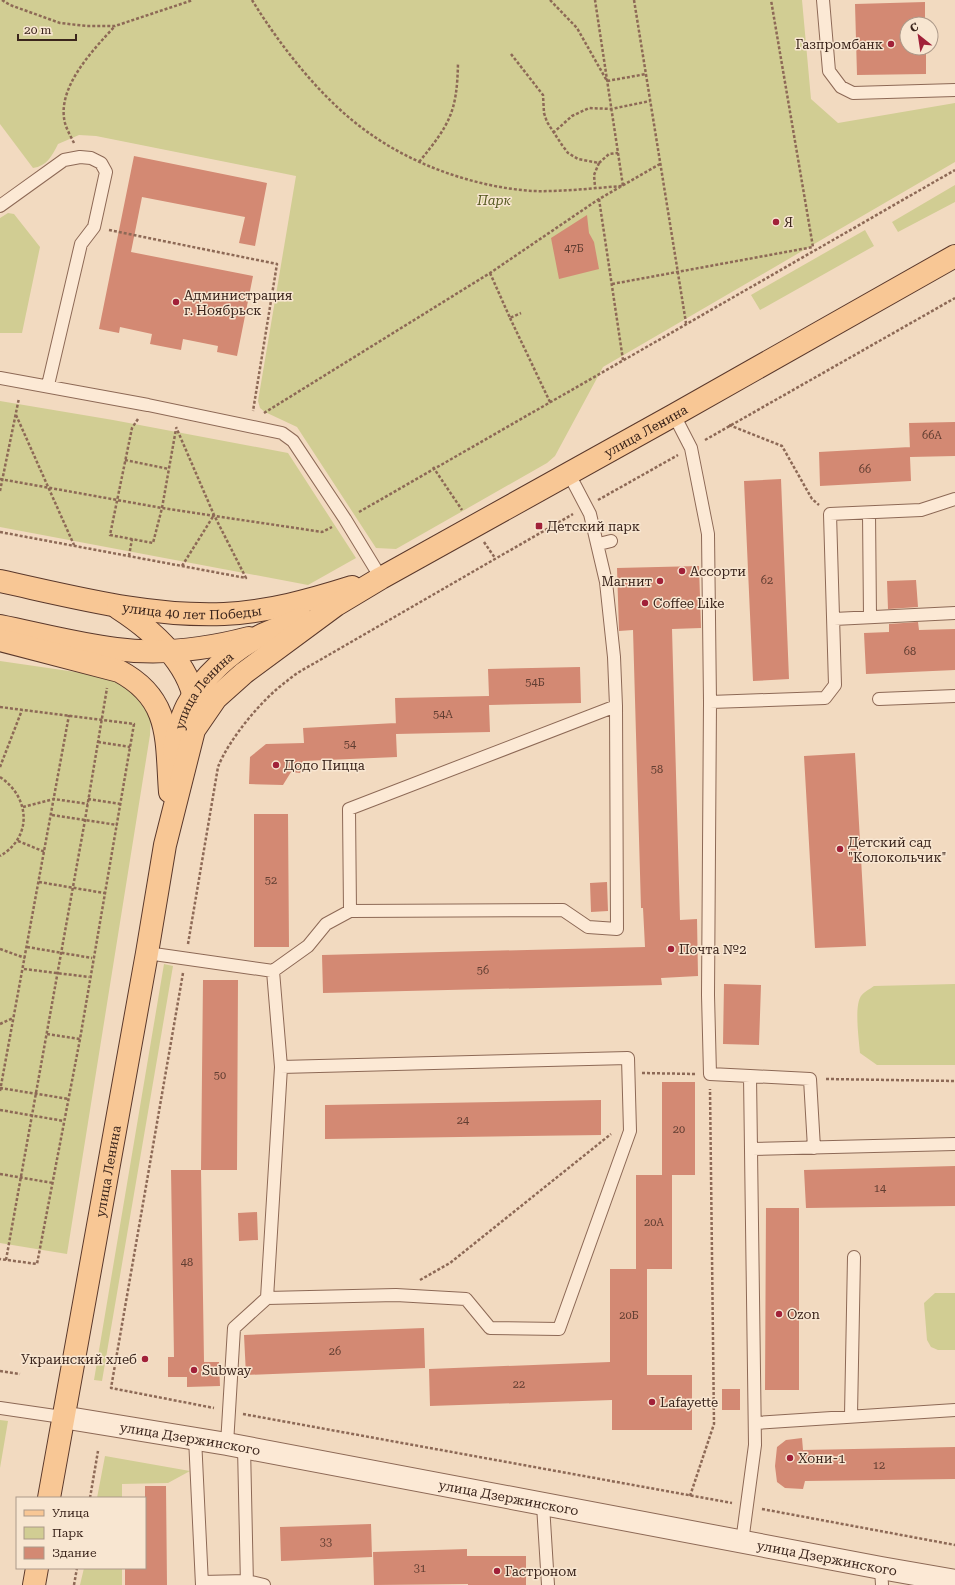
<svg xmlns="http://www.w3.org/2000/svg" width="955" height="1585" viewBox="0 0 955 1585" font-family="'Roboto Serif',serif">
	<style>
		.green { fill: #d1cd93 }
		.building { fill: #d38973 }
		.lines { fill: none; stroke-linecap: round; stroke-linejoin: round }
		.service-casing { stroke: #8d6956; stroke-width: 14 }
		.minor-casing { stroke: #8d6956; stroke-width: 24 }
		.primary-casing { stroke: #5a382b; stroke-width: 24 }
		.path { stroke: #8d6956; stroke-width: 2.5; stroke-dasharray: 3 2; stroke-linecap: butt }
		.service { stroke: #fce9d5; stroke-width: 12 }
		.minor { stroke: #fce9d5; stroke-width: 22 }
		.primary { stroke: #f8c795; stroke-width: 22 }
		.poi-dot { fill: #a12139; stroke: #f8e6d1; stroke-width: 1.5 }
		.labels { text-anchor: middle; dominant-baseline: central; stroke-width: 3; stroke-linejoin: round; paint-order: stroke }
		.number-label { font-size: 11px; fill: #613e32 }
		.poi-label { font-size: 13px; fill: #3b251c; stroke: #f8e6d1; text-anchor: start }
		.park-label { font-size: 13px; font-style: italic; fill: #565921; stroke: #f8e6d1 }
		.street-label { font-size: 13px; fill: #3b251c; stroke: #f8e6d1 }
	</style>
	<rect width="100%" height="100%" fill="#f2dac0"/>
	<!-- green -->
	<path class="green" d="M 0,0 L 802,0 L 811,99 L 838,123 L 955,103 L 955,162 L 603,367 L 555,456 L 547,463 L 396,549 L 376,548 L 297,427 L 265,412 L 260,408 L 258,401 L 296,176 L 96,136 L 79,135 L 58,144 C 52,156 47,166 33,168 L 0,124 Z
		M 955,185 L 955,202 L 898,232 L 892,222 Z
		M 8,213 L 14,214 L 40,247 L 22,333 L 0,333 L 0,218 Z
		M 865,230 L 874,246 L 760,310 L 751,295 Z
		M 0,401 L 113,420 L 288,453 L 356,558 L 308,585 L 0,527 Z
		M 0,661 L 117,678 L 137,693 L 151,716 L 150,735 L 67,1254 L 0,1243 Z
		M 164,964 L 173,966 L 102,1381 L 94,1380 Z
		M 955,984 L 955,1065 L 877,1065 L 860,1053 C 859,1040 854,1006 861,996 C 865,991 870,989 874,986 Z
		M 935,1293 L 955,1293 L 955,1350 L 938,1350 L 931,1347 L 927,1340 L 924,1303 Z
		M 0,1420 L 8,1421 L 0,1468 Z
		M 105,1456 L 190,1471 L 168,1483 L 122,1484 L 122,1498 L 97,1498 Z
		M 84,1568 L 122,1568 L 122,1585 L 80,1585 Z"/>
	<!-- building -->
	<path class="building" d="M 925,2 L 925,24 L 907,24 L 907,48 L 926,48 L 926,74 L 857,75 L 855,4 Z
		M 134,156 L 267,183 L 255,246 L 239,243 L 245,217 L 142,197 L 131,252 L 253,276 L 237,356 L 217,352 L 218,346 L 183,339 L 181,350 L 150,344 L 152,334 L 120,327 L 119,333 L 99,329 Z
		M 587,215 L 589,233 L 594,242 L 599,269 L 559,279 L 551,238 Z
		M 955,422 L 955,456 L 910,457 L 911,481 L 820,486 L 819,452 L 910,447 L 910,450 L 909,423 Z
		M 781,479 L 789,679 L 753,681 L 744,481 Z
		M 699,566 L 701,628 L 672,629 L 680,920 L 697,919 L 698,976 L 661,978 L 662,985 L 323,993 L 322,955 L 645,947 L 643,908 L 641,908 L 633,630 L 619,631 L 617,568 Z
		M 916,580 L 918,607 L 888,609 L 887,581 Z
		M 918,622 L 919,630 L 955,629 L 955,670 L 866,674 L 864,633 L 889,632 L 889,624 Z
		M 580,667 L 581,703 L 489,705 L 490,732 L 396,734 L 397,757 L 303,761 L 300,773 L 291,772 L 283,785 L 249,784 L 250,757 L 266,744 L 304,743 L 303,728 L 396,723 L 396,726 L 395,698 L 489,696 L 488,669 Z
		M 855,753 L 866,946 L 815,948 L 804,756 Z
		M 254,814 L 288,814 L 289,947 L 254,947 Z
		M 607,882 L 608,911 L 591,912 L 590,883 Z
		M 203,980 L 238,980 L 237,1170 L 201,1170 Z
		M 724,984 L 761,985 L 759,1045 L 723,1044 Z
		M 662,1082 L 695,1082 L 695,1175 L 668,1175 L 672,1175 L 672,1269 L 647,1269 L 647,1375 L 692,1375 L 692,1430 L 612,1430 L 612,1400 L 430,1406 L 429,1369 L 610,1362 L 610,1269 L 646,1269 L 636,1269 L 636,1175 L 662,1175 Z
		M 601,1100 L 601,1135 L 325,1139 L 325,1105 Z
		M 955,1166 L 955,1206 L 806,1208 L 804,1170 Z
		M 171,1170 L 201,1170 L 204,1362 L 219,1362 L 220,1386 L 187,1387 L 187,1377 L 168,1377 L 168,1357 L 174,1357 Z
		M 766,1208 L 799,1208 L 799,1390 L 765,1390 Z
		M 257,1212 L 258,1240 L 239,1241 L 238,1213 Z
		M 424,1328 L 425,1368 L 246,1375 L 244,1335 Z
		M 722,1389 L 740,1389 L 740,1410 L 722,1410 Z
		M 802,1438 L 803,1450 L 955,1447 L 955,1479 L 805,1481 L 803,1489 L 785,1488 L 777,1482 L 775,1466 L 777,1447 L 786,1440 Z
		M 145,1486 L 166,1486 L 167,1585 L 125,1585 L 125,1568 L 145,1568 Z
		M 371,1524 L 372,1557 L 281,1561 L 280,1527 Z
		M 467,1549 L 467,1556 L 526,1556 L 526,1585 L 468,1585 L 468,1584 L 374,1585 L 373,1552 Z"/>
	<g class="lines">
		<defs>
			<path id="service" d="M 823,0 L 829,71 L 841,87 L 853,93 L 955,90
				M 0,206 L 64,160 L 80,157 L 91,158 L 101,163 L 106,172 L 94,227 L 81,244 L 48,385
				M 0,378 L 148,405 L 282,433 L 293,441 L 345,519 L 381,578
				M 674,415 L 691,448 L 708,534 L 710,702 L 708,995 L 710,1074 L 750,1076 L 755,1445 L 742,1542
				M 869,513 L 870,617
				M 599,544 L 611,541
				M 834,619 L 955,613
				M 879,699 L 955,696
				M 710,702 L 825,698 L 835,685 L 830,514 L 921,510 L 955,499
				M 350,911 L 349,809 L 616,706
				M 147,953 L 273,971 L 281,1067 L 267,1298
				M 273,971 L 308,946 L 326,924 L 350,911 L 563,910 L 588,927 L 617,929 L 616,706 L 614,657 L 606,582 L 590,514 L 569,474
				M 750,1076 L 810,1079 L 814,1148
				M 752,1149 L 955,1144
				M 0,1408 L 62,1417
				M 851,1415 L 854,1257
				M 755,1423 L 955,1410
				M 195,1438 L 202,1585
				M 227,1444 L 234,1328 L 267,1298 L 396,1295 L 466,1299 L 490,1328 L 559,1329 L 630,1131 L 628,1058 L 281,1067
				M 244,1447 L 247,1585
				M 543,1505 L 548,1585
				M 881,1568 L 882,1585
				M 202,1582 L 247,1581 L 264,1585"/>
			<g id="minor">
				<path id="s1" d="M 62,1417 L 227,1444 L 881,1568 L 955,1581"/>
			</g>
			<g id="primary">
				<path id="s2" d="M 0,581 C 74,597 148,617 224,614 C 268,612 311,600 352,587"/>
				<path d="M 118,608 C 152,630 191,664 196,708"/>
				<path d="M 0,626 C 39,634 77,644 116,649 C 160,655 207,649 249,638"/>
				<path d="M 0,640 L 119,671 C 172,699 166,740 170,792"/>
				<path id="s3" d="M 174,750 C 177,735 180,720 187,706 C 202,677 232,650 262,635 C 275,629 289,624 302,619"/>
				<path id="s4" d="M 49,1498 L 147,953 L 165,845 L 194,730 L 216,698 L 244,673 L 336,605 L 381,578 L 674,415 L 955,256"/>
				<path d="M 34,1585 L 37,1568"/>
			</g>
		</defs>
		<!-- service casing -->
		<use href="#service" class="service-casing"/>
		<!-- minor casing -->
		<use href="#minor" class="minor-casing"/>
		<!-- primary casing -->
		<use href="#primary" class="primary-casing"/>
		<!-- path -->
		<path class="path" d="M 2,0 L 10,5 L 60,23 L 87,26 L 115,26 L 193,0
			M 252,0 C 281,47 323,101 369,133 C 415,166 476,187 532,191 C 562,192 593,188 623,186 L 595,0
			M 550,0 L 577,28 L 607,81 L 646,74
			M 634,0 L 686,323
			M 511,54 L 543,95 L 544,113 L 547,122 L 562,145 L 568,153 L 578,159 L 599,163 L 594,175 L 595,187
			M 553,133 L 572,116 L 589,108 L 611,109 L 650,101
			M 74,143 C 71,137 67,130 65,123 C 56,88 93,50 115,26
			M 419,162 C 450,124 457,112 458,63
			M 599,163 L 609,154 L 618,153
			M 599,199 L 623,360
			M 109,230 L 277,264 L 253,411
			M 490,273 L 510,318 L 521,313
			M 612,284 L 813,247 L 771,0
			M 510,318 L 550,402
			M 264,413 L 490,273 L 599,199 L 660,164
			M 16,415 L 74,545
			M 138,419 L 132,428 L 110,535 L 153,543 L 162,508 L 176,429
			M 729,425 L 782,446 L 812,499 L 819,505
			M 705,440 L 955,298
			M 125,460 L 169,469
			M 433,467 L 462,510
			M 0,479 L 162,508 L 322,532 L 332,527
			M 0,491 L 19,398
			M 598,500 L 678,455
			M 359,512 L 955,170
			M 0,532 L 246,578 L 214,515 L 176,427
			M 484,542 L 495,558
			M 129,556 L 132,539
			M 182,566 L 214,515
			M 0,707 L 134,724 L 80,1039 L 37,1264 L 0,1259
			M 98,742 L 130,747
			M 0,767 L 22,710
			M 0,777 C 30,797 33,837 0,856
			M 88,799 L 121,804
			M 23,807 L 54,799 L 88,804
			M 52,815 L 117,825
			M 18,841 L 45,852
			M 39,882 L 104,893
			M 188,944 L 218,767 C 229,739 262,699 287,681 C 295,674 304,669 313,664 L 573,514
			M 27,947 L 92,958
			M 0,949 L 25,958
			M 24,969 L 89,977
			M 183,973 L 111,1388 L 214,1408
			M 0,1024 L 13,1018
			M 47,1034 L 80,1039
			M 642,1073 L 695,1074
			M 826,1079 L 955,1081
			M 0,1088 L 69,1099
			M 0,1091 L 69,715
			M 0,1110 L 64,1121
			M 0,1174 L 53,1183
			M 6,1260 L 85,820 L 107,688
			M 420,1280 L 450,1263 L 611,1134
			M 0,1371 L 20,1374
			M 243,1414 L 732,1503
			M 690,1496 L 714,1424 L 710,1089
			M 90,1498 L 98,1451
			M 762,1509 L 955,1545
			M 74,1585 L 77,1568"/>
		<!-- service -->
		<use href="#service" class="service"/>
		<!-- minor -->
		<use href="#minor" class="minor"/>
		<!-- primary -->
		<use href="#primary" class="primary"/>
	</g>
	<!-- markers -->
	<g class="poi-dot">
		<circle cx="891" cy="44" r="4"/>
		<circle cx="776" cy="222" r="4"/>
		<circle cx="176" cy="302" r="4"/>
		<rect x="535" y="522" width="8" height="8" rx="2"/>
		<circle cx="682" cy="571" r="4"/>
		<circle cx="660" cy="581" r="4"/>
		<circle cx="645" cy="603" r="4"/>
		<circle cx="276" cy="765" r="4"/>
		<circle cx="840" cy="849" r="4"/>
		<circle cx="671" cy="949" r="4"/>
		<circle cx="779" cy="1314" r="4"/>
		<circle cx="145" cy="1359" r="4"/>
		<circle cx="194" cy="1370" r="4"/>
		<circle cx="652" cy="1402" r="4"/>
		<circle cx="790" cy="1458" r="4"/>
		<circle cx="497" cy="1571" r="4"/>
	</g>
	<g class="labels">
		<!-- number labels -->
		<g class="number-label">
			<text x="574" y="248">47Б</text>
			<text x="932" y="435">66А</text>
			<text x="865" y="469">66</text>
			<text x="767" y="580">62</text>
			<text x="910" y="651">68</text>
			<text x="535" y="682">54Б</text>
			<text x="443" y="714">54А</text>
			<text x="350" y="744">54</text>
			<text x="657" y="769">58</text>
			<text x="271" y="880">52</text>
			<text x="483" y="970">56</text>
			<text x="220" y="1075">50</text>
			<text x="463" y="1120">24</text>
			<text x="679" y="1129">20</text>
			<text x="880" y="1188">14</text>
			<text x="654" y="1222">20А</text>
			<text x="187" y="1262">48</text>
			<text x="629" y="1315">20Б</text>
			<text x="335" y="1351">26</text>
			<text x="519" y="1384">22</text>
			<text x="879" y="1465">12</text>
			<text x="326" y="1542">33</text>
			<text x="420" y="1568">31</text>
		</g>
		<!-- poi labels -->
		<g class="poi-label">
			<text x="883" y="44" text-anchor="end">Газпромбанк</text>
			<text x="784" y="222">Я</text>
			<text x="184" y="295">Администрация<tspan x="184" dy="15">г. Ноябрьск</tspan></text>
			<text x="547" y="526">Детский парк</text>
			<text x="690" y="571">Ассорти</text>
			<text x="652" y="581" text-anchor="end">Магнит</text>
			<text x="653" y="603">Coffee Like</text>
			<text x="284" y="765">Додо Пицца</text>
			<text x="848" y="842">Детский сад<tspan x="848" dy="15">"Колокольчик"</tspan></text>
			<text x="679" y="949">Почта №2</text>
			<text x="787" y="1314">Ozon</text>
			<text x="137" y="1359" text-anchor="end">Украинский хлеб</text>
			<text x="202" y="1370">Subway</text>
			<text x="660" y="1402">Lafayette</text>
			<text x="798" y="1458">Хони-1</text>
			<text x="505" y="1571">Гастроном</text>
		</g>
		<!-- park labels -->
		<g class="park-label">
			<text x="494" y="200">Парк</text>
		</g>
		<!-- street labels -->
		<g class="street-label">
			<text stroke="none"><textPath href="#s4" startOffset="1328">улица Ленина</textPath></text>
			<text stroke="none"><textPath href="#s2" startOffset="195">улица 40 лет Победы</textPath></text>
			<text stroke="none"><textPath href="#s3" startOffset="68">улица Ленина</textPath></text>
			<text stroke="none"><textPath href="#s4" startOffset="332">улица Ленина</textPath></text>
			<text stroke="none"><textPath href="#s1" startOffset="130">улица Дзержинского</textPath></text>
			<text stroke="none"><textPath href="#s1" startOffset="454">улица Дзержинского</textPath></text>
			<text stroke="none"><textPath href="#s1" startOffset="778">улица Дзержинского</textPath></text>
		</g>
	</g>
	<!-- legend -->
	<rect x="16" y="1497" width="130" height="72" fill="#f8e6d1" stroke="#ac9989"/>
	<rect x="24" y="1510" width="20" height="6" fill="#f8c795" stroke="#ac9989"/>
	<text x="52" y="1517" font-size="12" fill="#3b251c">Улица</text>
	<rect x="24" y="1527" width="20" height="12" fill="#d1cd93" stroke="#ac9989"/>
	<text x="52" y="1537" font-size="12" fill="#3b251c">Парк</text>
	<rect x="24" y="1547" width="20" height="12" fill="#d38973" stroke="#ac9989"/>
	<text x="52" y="1557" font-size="12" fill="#3b251c">Здание</text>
	<!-- north arrow -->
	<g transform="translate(919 36) rotate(330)"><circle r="19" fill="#f8e6d1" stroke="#ac9989"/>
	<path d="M0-3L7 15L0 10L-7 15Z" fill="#a12139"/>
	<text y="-6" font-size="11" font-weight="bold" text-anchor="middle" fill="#3b251c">С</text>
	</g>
	<!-- scale -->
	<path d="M18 34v6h58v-6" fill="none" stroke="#3b251c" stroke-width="2"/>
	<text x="24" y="34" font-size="12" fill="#3b251c" stroke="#f8e6d1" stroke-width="3" paint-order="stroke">20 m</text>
</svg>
